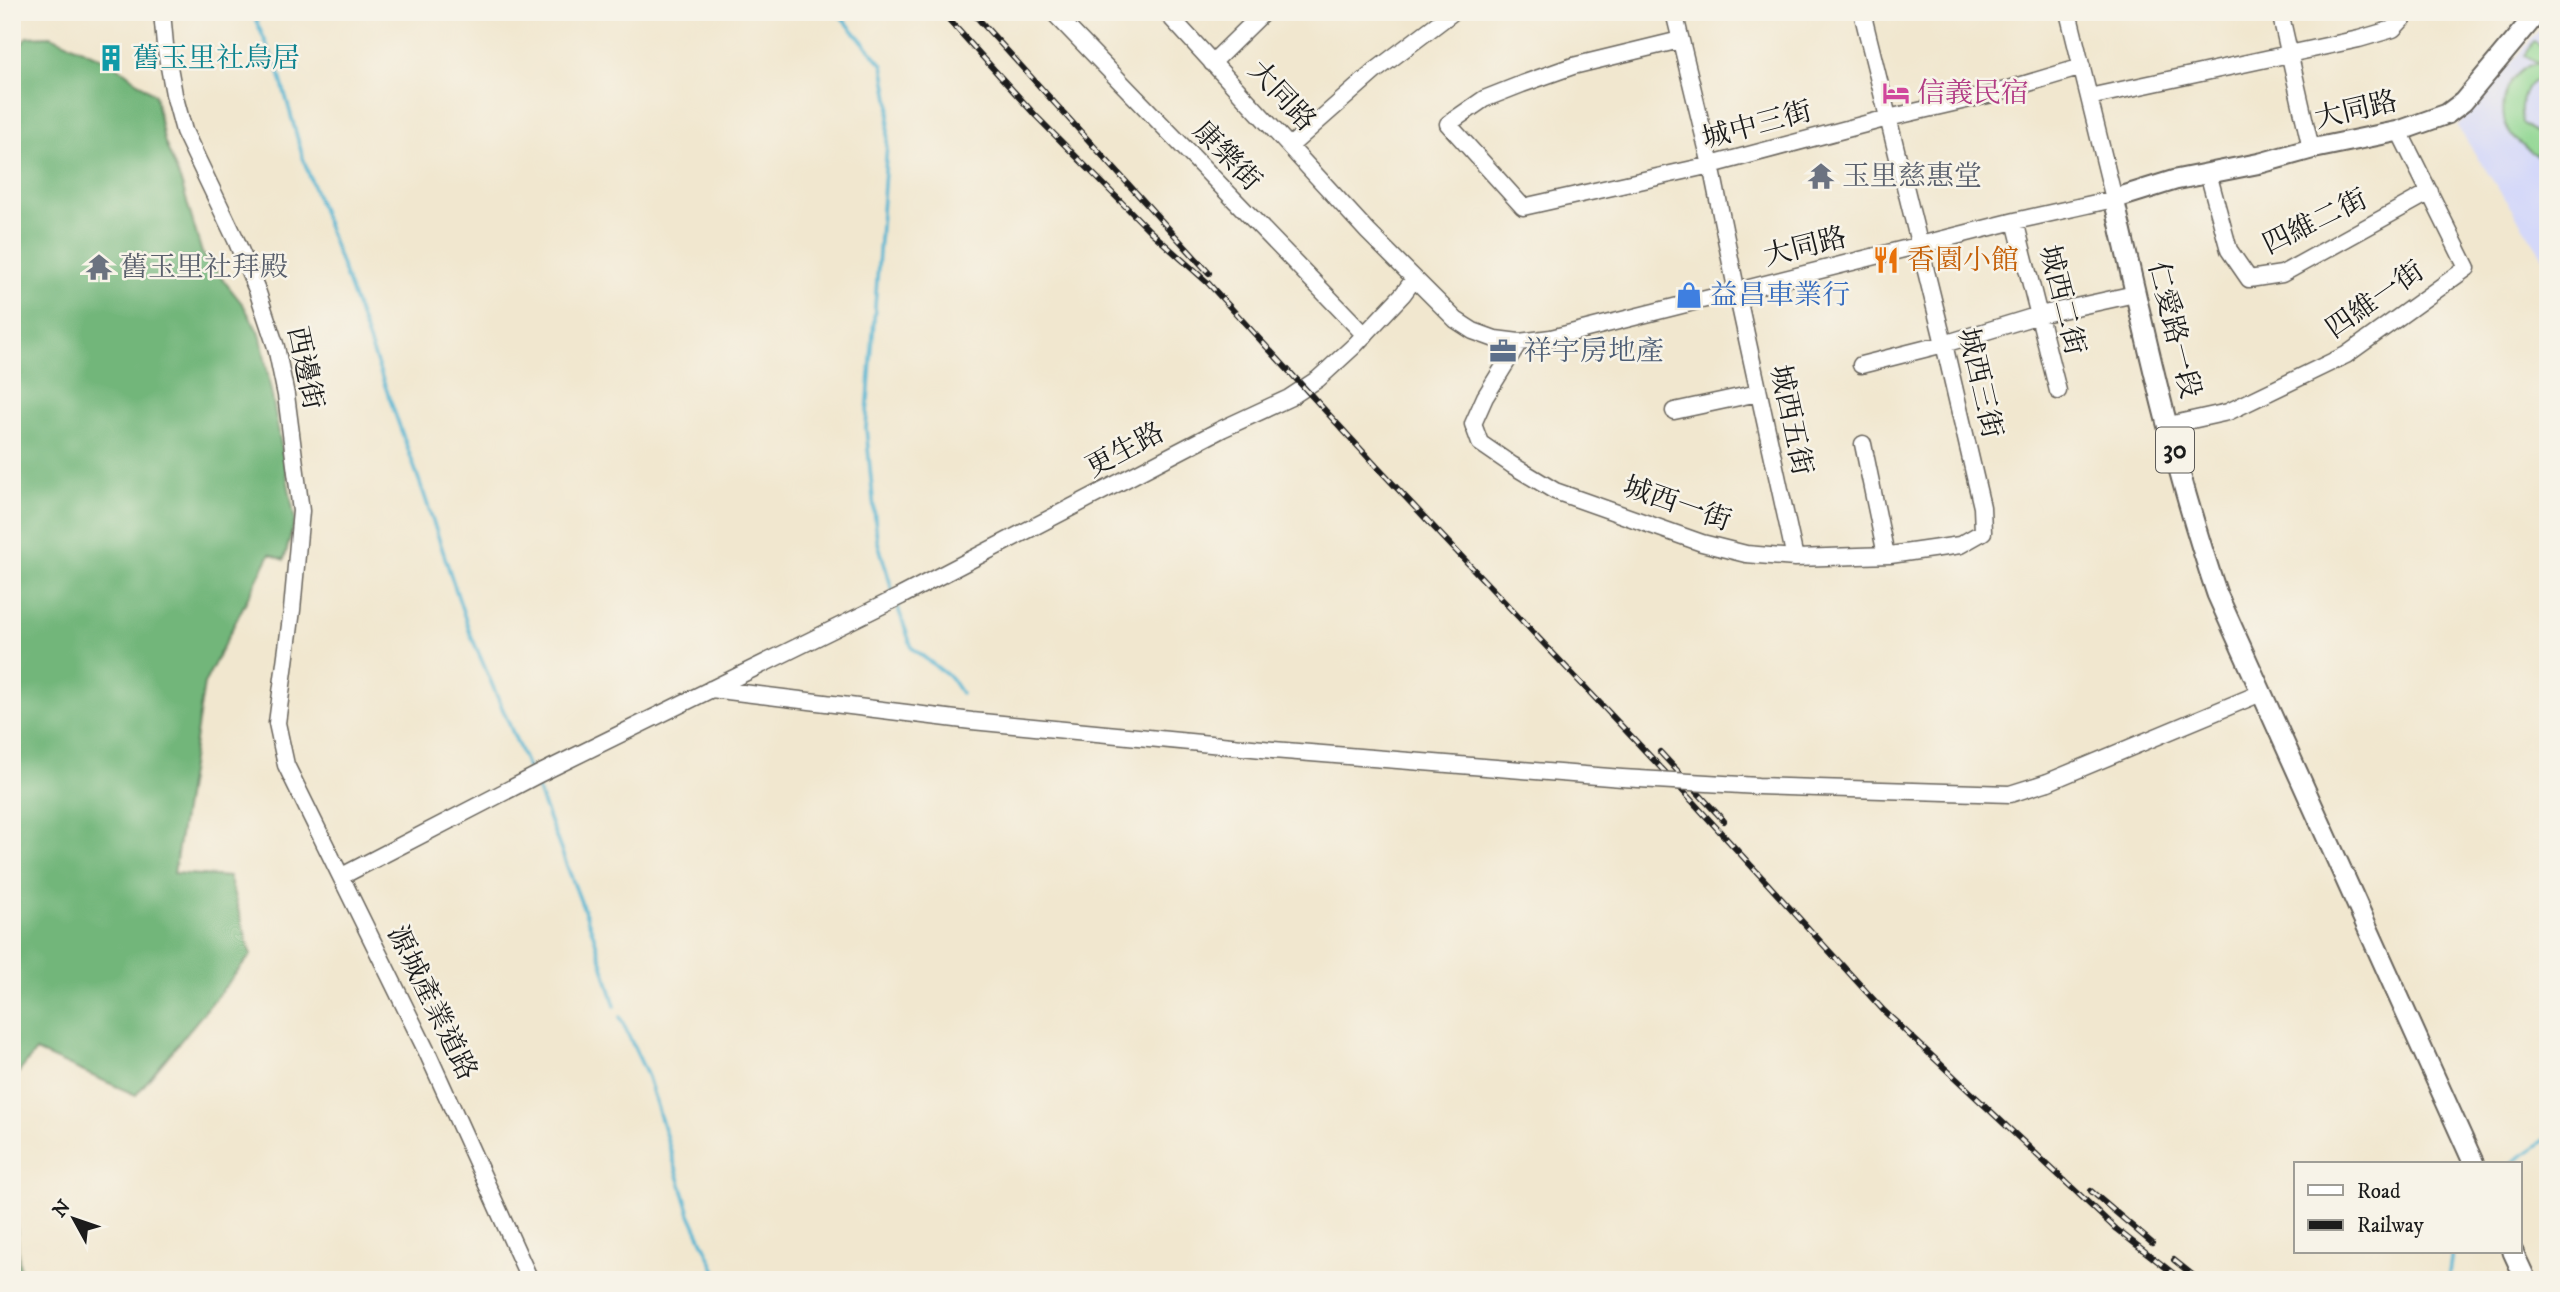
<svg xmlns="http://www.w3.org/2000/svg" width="2560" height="1292" viewBox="0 0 2560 1292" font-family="'IM FELL DW Pica','Noto Serif TC',serif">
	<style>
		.built { fill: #d4d8f9 }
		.green { fill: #8dd590; stroke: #547856; stroke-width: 2 }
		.forest { fill: #72b67a; stroke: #47694b; stroke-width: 2 }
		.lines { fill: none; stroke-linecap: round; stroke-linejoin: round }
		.stream { stroke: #53b4d1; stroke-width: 3.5 }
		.minor-casing { stroke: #67635b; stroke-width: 19 }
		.major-casing { stroke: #67635b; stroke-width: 23 }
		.minor { stroke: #fff; stroke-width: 16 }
		.major { stroke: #fff; stroke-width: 19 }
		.rail-casing { stroke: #1c1c1c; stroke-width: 6 }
		.rail { stroke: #f7f3e8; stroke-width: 3.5; stroke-dasharray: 10; stroke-linecap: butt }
		.minor-bridge-casing { stroke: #67635b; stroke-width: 19; stroke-linecap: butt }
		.minor-bridge { stroke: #fff; stroke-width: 16 }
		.labels { text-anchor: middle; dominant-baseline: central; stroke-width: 5; stroke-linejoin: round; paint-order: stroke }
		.shield { fill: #f7f3e8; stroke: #5e5c59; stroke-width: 2 }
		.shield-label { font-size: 26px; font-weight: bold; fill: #1c1c1c }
		.culture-label { font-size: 28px; fill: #0d838f; stroke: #f7f3e8; text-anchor: start }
		.hotel-label { font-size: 28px; fill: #b23c85; stroke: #f7f3e8; text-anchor: start }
		.street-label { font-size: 28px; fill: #1c1c1c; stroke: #f7f3e8 }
		.worship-label { font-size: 28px; fill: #5b616d; stroke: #f7f3e8; text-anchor: start }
		.food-label { font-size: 28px; fill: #c56008; stroke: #f7f3e8; text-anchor: start }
		.shop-label { font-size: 28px; fill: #366cbe; stroke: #f7f3e8; text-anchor: start }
		.service-label { font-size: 28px; fill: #4e5e75; stroke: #f7f3e8; text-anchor: start }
	</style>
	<rect width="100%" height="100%" fill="#f7f3e8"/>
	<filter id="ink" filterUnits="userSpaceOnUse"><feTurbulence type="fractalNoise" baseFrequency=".0143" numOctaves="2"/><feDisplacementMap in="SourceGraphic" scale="14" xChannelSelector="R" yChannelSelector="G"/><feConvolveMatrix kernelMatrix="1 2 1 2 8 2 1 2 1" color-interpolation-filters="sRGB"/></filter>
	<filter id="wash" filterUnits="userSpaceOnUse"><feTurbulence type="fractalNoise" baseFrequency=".00686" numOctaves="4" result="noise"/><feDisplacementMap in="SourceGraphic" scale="28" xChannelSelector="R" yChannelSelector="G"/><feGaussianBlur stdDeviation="1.57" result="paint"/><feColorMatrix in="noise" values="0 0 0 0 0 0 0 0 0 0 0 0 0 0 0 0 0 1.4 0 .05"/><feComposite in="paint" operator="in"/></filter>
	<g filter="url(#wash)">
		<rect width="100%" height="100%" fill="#f1e7cf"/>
		<!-- built -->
		<path class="built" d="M 2548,20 L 2548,258 L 2545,260 L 2457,126 Z"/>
		<!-- green -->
		<path class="green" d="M 2534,42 L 2548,51 L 2548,76 C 2524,80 2518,102 2522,123 L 2548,142 L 2548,162 C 2536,154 2520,147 2511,135 C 2493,111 2508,68 2538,63 L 2525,55 Z"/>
		<!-- forest -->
		<path class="forest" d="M 51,36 L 116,65 L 155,95 L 164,140 L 182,185 L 202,253 L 244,306 L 261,337 L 295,520 L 284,560 L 270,554 L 204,684 L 174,873 L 229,877 L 251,955 L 136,1095 L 36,1051 L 12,1081 L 12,56 L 27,37 Z
			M 12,1179 L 20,1272 L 18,1280 L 12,1280 Z"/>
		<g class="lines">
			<!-- stream -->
			<path class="stream" d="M 252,12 L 278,69 L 303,158 L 424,494 L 470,633 L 528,768
				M 837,12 L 883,65 L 890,104 L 866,428 L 877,539 L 892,589
				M 898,608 L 912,648 L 951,678 L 961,693
				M 537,788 L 594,936 L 615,1006
				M 620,1017 L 648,1077 L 690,1214 L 720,1280
				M 2510,1164 L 2548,1138
				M 2448,1280 L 2452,1252"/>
		</g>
	</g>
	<g filter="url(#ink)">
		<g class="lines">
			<defs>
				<path id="minor" d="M 162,12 L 165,45 L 174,94 L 184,131 L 236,240 L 257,290 L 276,347 L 286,395 L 301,511 L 292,610 L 277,723 L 286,765 L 427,1052 L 530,1280
					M 1053,12 L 1365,335
					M 1166,12 L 1368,232 L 1456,320 L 1473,331 L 1495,339 L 1519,342 L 1551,338 L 2015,221 L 2114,199 L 2068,12
					M 1674,12 L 1711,165 L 1737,293 L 1795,558
					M 2280,12 L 2311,149
					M 1680,40 L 1573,66 L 1522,84 L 1484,99 L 1448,124 L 1523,207 L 1711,165 L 1888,118 L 1992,94 L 2082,67
					M 1212,63 L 1264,12
					M 2089,97 L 2359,39 L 2393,29 L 2409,12
					M 1290,146 L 1375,71 L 1453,12
					M 2208,173 L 2229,250 L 2249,279 L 2282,274 L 2430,192
					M 2015,221 L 2058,391
					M 1519,342 L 1485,397 L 1473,424 L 1480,443 L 1512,465 L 1555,491 L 1702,543 L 1746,554 L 1795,558 L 1890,555 L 1960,545 L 1983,532 L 1982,507 L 1944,344 L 1862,12
					M 1861,365 L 1944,344 L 2039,315 L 2135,294
					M 1674,411 L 1758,393
					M 2169,425 L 2228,412 L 2346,355 L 2467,268 L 2399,131
					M 1863,444 L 1886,555
					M 711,689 L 972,721 L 1273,750
					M 2048,782 L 2261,693
					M 342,876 L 539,774 L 901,596 L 1222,429 L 1289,398 L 1318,379 L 1354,346 L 1403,294 L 1414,279"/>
				<path id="major" d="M 2474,1164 L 2217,594 C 2173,465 2144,331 2114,199 L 2175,180 L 2261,163 L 2311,149 L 2399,131 L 2447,114 L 2463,102 L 2538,12
					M 2513,1252 L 2526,1280"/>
			</defs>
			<!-- minor casing -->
			<use href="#minor" class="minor-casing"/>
			<!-- major casing -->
			<use href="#major" class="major-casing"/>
			<!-- minor -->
			<use href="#minor" class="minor"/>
			<!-- major -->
			<use href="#major" class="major"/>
			<defs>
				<path id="rail" d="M 942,12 L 1036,116 L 1150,231 L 1208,283 L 1378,468 L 1681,789 L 1884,1011 L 2116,1229 L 2182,1280
					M 972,12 L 1209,273
					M 1660,752 L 1724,821
					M 2091,1191 L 2152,1243
					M 2174,1260 L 2199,1280"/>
			</defs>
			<!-- rail casing -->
			<use href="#rail" class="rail-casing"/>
			<!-- rail -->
			<use href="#rail" class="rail"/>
			<defs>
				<path id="minor-bridge" d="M 1273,750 L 1622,778 L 1758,786 L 2010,794 L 2048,782"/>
			</defs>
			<!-- minor-bridge casing -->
			<use href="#minor-bridge" class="minor-bridge-casing"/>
			<!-- minor-bridge -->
			<use href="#minor-bridge" class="minor-bridge"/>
		</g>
	</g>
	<!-- icons -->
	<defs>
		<symbol id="building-bare" viewBox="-9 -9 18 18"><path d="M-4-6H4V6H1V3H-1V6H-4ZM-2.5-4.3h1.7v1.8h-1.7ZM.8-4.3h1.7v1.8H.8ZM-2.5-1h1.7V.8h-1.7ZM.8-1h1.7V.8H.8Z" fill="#0f9aa8" stroke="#f7f3e8" stroke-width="2.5" paint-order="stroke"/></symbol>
		<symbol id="hotel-bare" viewBox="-9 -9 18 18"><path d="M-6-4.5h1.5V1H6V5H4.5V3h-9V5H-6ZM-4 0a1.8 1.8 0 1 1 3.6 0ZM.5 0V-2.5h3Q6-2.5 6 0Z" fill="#d1479c" stroke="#f7f3e8" stroke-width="2.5" paint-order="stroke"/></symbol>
		<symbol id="temple-bare" viewBox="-9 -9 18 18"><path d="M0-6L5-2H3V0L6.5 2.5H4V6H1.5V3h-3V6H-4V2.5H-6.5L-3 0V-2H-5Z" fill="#6b7280" stroke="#f7f3e8" stroke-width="2.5" paint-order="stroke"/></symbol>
		<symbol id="restaurant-bare" viewBox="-9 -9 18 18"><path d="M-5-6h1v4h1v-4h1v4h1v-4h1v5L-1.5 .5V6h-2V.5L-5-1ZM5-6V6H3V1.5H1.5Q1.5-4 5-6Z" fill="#e8710a" stroke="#f7f3e8" stroke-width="2.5" paint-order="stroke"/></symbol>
		<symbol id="shop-bare" viewBox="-9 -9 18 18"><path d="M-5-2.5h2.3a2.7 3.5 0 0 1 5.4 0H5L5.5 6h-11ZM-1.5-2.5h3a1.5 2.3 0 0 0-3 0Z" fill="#3f7fe0" stroke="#f7f3e8" stroke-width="2.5" paint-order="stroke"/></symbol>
		<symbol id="office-bare" viewBox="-9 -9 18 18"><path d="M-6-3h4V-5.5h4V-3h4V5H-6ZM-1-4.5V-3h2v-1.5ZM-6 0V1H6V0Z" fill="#5c6f8a" stroke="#f7f3e8" stroke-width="2.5" paint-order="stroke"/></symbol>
	</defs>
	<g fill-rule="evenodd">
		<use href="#building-bare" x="92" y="39" width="38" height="38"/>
		<use href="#hotel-bare" x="1877" y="74" width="38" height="38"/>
		<use href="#temple-bare" x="1802" y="157" width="38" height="38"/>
		<use href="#restaurant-bare" x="1867" y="241" width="38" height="38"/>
		<use href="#temple-bare" x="80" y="248" width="38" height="38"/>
		<use href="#shop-bare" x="1670" y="276" width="38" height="38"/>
		<use href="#office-bare" x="1484" y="332" width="38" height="38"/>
	</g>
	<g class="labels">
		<!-- shield labels -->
		<rect class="shield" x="2156" y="427.5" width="38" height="45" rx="5"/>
		<g class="shield-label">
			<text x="2175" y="450">30</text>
		</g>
		<!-- culture labels -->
		<g class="culture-label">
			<text x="132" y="58">舊玉里社鳥居</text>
		</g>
		<!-- hotel labels -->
		<g class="hotel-label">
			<text x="1917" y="93">信義民宿</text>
		</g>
		<!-- street labels -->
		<g class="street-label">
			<text transform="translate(1282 96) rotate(47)">大同路</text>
			<text transform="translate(2356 110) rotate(-13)">大同路</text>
			<text transform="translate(1757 125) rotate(-15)">城中三街</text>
			<text transform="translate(1227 156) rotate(46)">康樂街</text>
			<text transform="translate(2315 222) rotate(-26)">四維二街</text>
			<text transform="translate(1805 247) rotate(-14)">大同路</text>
			<text transform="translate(2062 300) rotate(76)">城西二街</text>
			<text transform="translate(2375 300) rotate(-35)">四維一街</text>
			<text transform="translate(2174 330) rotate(76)">仁愛路一段</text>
			<text transform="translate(305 368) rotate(78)">西邊街</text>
			<text transform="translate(1980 383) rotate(77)">城西三街</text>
			<text transform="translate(1791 420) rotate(78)">城西五街</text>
			<text transform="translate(1125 450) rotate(-28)">更生路</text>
			<text transform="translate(1677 504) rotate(19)">城西一街</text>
			<text transform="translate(432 1003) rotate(64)">源城產業道路</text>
		</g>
		<!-- worship labels -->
		<g class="worship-label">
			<text x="1842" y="176">玉里慈惠堂</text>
			<text x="120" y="267">舊玉里社拜殿</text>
		</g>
		<!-- food labels -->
		<g class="food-label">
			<text x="1907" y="260">香園小館</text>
		</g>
		<!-- shop labels -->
		<g class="shop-label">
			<text x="1710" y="295">益昌車業行</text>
		</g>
		<!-- service labels -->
		<g class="service-label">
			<text x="1524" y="351">祥宇房地產</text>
		</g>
	</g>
	<!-- margin -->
	<rect width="2560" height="1292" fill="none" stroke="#f7f3e8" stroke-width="42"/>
	<!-- legend -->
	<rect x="2294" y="1162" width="228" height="91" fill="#f7f3e8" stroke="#9f9d96" stroke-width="2"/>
	<rect x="2308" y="1185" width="35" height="10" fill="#ffffff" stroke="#9f9d96" stroke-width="2"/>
	<text x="2357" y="1198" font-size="21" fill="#1c1c1c">Road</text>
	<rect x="2308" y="1220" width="35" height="10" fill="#1c1c1c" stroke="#9f9d96" stroke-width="2"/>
	<text x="2357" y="1232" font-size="21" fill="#1c1c1c">Railway</text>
	<!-- north arrow -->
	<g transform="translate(74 1219) rotate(310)" stroke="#f7f3e8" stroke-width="5" paint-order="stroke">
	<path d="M0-5L12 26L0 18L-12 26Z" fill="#1c1c1c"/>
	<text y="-10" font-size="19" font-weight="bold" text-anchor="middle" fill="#1c1c1c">N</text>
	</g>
</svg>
